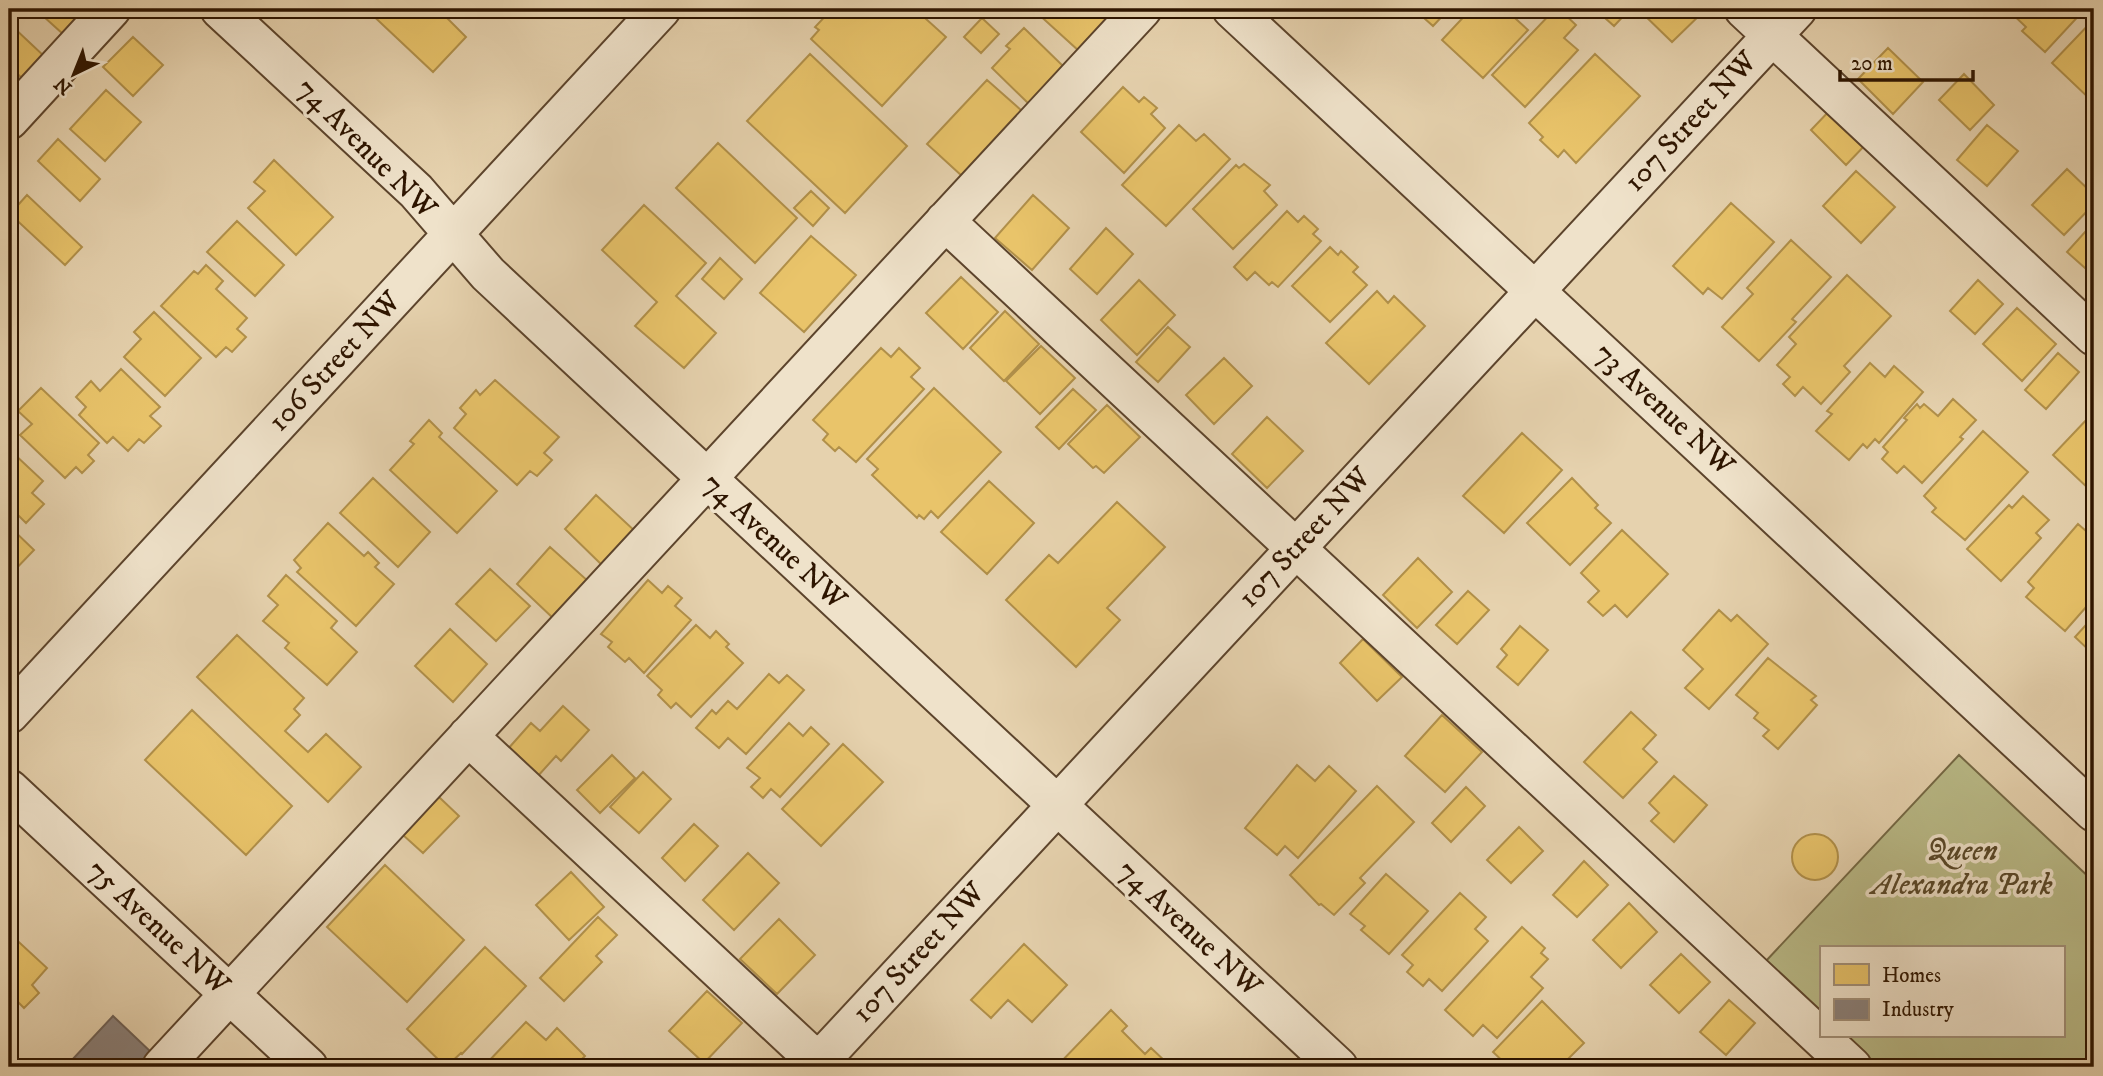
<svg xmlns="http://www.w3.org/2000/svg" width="2103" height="1076" viewBox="0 0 2103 1076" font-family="'IM FELL DW Pica',serif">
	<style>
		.green { fill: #b9ba87; stroke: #746844; stroke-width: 2 }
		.homes { fill: #e9c46a; stroke: #b1904a; stroke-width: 2 }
		.industry { fill: #8a817c; stroke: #6e6157; stroke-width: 2 }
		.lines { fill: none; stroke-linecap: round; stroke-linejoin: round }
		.minor-casing { stroke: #5c442c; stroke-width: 42 }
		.minor { stroke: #efe2ca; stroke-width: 38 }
		.labels { text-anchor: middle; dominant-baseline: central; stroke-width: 7; stroke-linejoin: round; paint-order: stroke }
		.street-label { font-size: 30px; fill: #2e1500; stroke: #efe2ca }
		.park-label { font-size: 30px; font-style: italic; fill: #584728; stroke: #efe2ca }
	</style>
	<rect width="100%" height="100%" fill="#e6d2ae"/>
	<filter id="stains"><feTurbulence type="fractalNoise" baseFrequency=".00286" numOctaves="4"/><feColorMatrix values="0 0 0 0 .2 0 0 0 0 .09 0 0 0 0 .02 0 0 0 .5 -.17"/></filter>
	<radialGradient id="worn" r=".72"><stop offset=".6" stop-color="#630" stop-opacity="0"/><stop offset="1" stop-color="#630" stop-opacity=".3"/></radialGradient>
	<!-- green -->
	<path class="green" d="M 1959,755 L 2094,882 L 2094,1067 L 1878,1067 L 1844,1036 L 2063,1036 L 2063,948 L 1821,948 L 1821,1014 L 1765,962 Z"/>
	<!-- homes -->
	<path class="homes" d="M 50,9 L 87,9 L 63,34 L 43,16 Z
		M 366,9 L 446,9 L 442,13 L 466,37 L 433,72 Z
		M 832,9 L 915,9 L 946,37 L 882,106 L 811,39 L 819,30 L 815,27 Z
		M 1039,9 L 1056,9 L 1059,12 L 1062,9 L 1118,9 L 1079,51 L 1036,12 Z
		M 1393,9 L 1409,9 L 1401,17 Z
		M 1414,9 L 1449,9 L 1433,26 Z
		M 1471,9 L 1505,9 L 1528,30 L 1483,78 L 1442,40 Z
		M 1555,9 L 1559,9 L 1576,25 L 1564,38 L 1578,50 L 1525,107 L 1492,75 Z
		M 1595,9 L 1630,9 L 1614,26 Z
		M 1638,9 L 1706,9 L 1672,42 Z
		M 2007,9 L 2085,9 L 2045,52 L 2022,31 L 2026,27 Z
		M 982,18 L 999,34 L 981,53 L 964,37 Z
		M 2094,19 L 2094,103 L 2052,63 Z
		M 12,26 L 45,57 L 24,80 L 9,66 L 9,29 Z
		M 1024,28 L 1065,68 L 1029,104 L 992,68 L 1010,49 L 1006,46 Z
		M 133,37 L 163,65 L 133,96 L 103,67 Z
		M 1888,48 L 1923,82 L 1893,114 L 1858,79 Z
		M 810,54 L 907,146 L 845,213 L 747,121 Z
		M 1595,54 L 1640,96 L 1576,163 L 1564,150 L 1558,157 L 1540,140 L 1543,137 L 1529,123 Z
		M 1964,74 L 1994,105 L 1970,130 L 1939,100 Z
		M 987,80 L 1022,111 L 962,176 L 927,144 Z
		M 1123,87 L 1139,102 L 1144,97 L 1157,108 L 1151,114 L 1165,128 L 1124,173 L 1081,132 Z
		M 106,90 L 141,122 L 105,161 L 70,129 Z
		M 1834,106 L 1869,141 L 1846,165 L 1811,130 Z
		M 1179,125 L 1196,141 L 1204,134 L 1230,159 L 1166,226 L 1122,185 Z
		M 1987,125 L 2018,151 L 1987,186 L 1957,160 Z
		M 58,139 L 100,179 L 80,201 L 38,161 Z
		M 718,143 L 797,218 L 755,263 L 676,188 Z
		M 274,160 L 333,217 L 296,255 L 248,208 L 265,191 L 254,182 Z
		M 1244,164 L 1270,185 L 1264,191 L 1277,205 L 1233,249 L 1193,209 L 1236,165 L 1239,168 Z
		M 2067,169 L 2094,195 L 2094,204 L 2064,235 L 2032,205 Z
		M 1856,171 L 1895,207 L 1861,243 L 1823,206 Z
		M 811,191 L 829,208 L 813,226 L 794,208 Z
		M 27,195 L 82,247 L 65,265 L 10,214 Z
		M 1033,195 L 1069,228 L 1032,270 L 995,238 Z
		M 1731,203 L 1774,242 L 1722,299 L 1708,288 L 1703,294 L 1673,266 Z
		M 644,205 L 706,263 L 676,296 L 716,333 L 684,368 L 635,326 L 657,302 L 602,250 Z
		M 1287,211 L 1298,222 L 1304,216 L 1318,229 L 1313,234 L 1321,241 L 1278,287 L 1272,282 L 1269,285 L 1255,272 L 1247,280 L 1234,267 Z
		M 237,221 L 284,265 L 255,296 L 207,252 Z
		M 2094,222 L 2094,276 L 2067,252 Z
		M 1106,228 L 1133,254 L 1097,294 L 1070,269 Z
		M 811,236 L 856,275 L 804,332 L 760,293 Z
		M 1791,240 L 1831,277 L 1792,319 L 1796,322 L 1759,361 L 1722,327 L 1753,294 L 1747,288 Z
		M 1330,247 L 1338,255 L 1341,251 L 1358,267 L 1353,272 L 1367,285 L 1330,322 L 1292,286 Z
		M 720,258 L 742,279 L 724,299 L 702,279 Z
		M 206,265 L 223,281 L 216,289 L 247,318 L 237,329 L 246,337 L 232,352 L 226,347 L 216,357 L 161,306 L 194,271 L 198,274 Z
		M 1847,275 L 1891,316 L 1844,366 L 1850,372 L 1821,404 L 1803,387 L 1795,396 L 1783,384 L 1790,377 L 1777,365 L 1796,344 L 1789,337 Z
		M 961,277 L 998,312 L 963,349 L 926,313 Z
		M 1139,280 L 1175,315 L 1137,355 L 1101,320 Z
		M 1978,280 L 2003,304 L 1975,334 L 1950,311 Z
		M 1377,291 L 1388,303 L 1394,296 L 1425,326 L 1369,384 L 1326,343 Z
		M 2017,308 L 2056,344 L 2022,381 L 1983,344 Z
		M 1005,311 L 1039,344 L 1004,381 L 970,348 Z
		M 154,312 L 201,358 L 165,396 L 124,357 L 141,339 L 134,332 Z
		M 1168,327 L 1190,347 L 1158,382 L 1136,362 Z
		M 1041,346 L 1075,378 L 1040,414 L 1006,381 Z
		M 881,348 L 891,357 L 899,348 L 920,368 L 911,377 L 924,389 L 856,462 L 839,447 L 835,451 L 823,440 L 828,434 L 813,420 Z
		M 2058,353 L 2079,372 L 2046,409 L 2025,390 Z
		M 1224,358 L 1252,386 L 1214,424 L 1186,395 Z
		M 1870,363 L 1885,377 L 1894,366 L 1923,392 L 1879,443 L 1875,439 L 1867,448 L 1863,444 L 1849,460 L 1816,431 L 1832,414 L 1827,411 Z
		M 121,369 L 160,407 L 150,416 L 161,426 L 144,443 L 139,439 L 128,451 L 113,437 L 107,443 L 79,415 L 86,407 L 76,397 L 91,381 L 100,391 Z
		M 495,380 L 559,437 L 544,453 L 552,460 L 537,476 L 530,471 L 517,485 L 454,428 L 466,414 L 460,408 L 476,390 L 480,395 Z
		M 41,388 L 99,443 L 88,455 L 94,461 L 82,473 L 76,467 L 65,478 L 20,435 L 32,424 L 18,411 Z
		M 934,388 L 1001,452 L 938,518 L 931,511 L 924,519 L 919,515 L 917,518 L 872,475 L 878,469 L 867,459 Z
		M 1073,389 L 1096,410 L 1059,449 L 1036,427 Z
		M 1953,399 L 1976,420 L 1960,437 L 1963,439 L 1922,483 L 1904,466 L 1897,473 L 1882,459 L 1888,452 L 1883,447 L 1907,420 L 1904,418 L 1917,404 L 1920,408 L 1924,404 L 1938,416 Z
		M 1107,405 L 1140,437 L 1104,473 L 1096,466 L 1093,468 L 1068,444 Z
		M 2090,416 L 2094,420 L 2094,485 L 2090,490 L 2053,455 Z
		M 1267,417 L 1303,451 L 1267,488 L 1232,454 Z
		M 429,420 L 442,433 L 439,437 L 497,491 L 457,533 L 390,470 L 414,444 L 410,441 Z
		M 1983,431 L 2028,472 L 1965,540 L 1932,512 L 1936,508 L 1924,496 Z
		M 1522,433 L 1562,470 L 1504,533 L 1463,496 Z
		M 12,452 L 43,481 L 32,493 L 44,504 L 26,523 L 9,506 L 9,456 Z
		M 373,478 L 430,532 L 398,567 L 340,513 Z
		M 1572,478 L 1598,505 L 1595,508 L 1611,523 L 1570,565 L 1527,523 Z
		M 989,481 L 1034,523 L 987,574 L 941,532 Z
		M 596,495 L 637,533 L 605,568 L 565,529 Z
		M 2023,496 L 2049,520 L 2036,533 L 2041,538 L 2001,581 L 1967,549 L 2009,505 L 2012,508 Z
		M 1117,502 L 1165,547 L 1107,608 L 1120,620 L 1076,667 L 1006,600 L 1049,555 L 1058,563 Z
		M 328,523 L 364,556 L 368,552 L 379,563 L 375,567 L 394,584 L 356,626 L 297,572 L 301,568 L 294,560 Z
		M 2078,524 L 2094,538 L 2094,598 L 2065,631 L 2026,597 L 2034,588 L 2028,582 Z
		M 9,526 L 34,550 L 9,576 Z
		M 1622,530 L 1668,574 L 1627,617 L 1615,605 L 1603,616 L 1588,602 L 1599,591 L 1581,573 Z
		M 550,547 L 589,582 L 554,619 L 517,584 Z
		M 1418,558 L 1452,592 L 1417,628 L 1383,595 Z
		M 490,569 L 530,606 L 496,641 L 456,604 Z
		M 286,575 L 337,621 L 331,628 L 357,652 L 327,685 L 285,648 L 289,643 L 263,621 L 278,605 L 268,596 Z
		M 648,580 L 662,593 L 668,586 L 682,598 L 675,606 L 691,620 L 644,673 L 629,658 L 625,662 L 608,647 L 612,642 L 601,634 Z
		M 1468,591 L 1489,610 L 1457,644 L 1436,625 Z
		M 1719,610 L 1731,621 L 1737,615 L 1768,644 L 1709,709 L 1685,688 L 1703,669 L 1683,650 Z
		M 2094,616 L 2094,655 L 2075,637 Z
		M 696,625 L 710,638 L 716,631 L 729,644 L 726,647 L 743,663 L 691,717 L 676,703 L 671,708 L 658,695 L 662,690 L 647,676 Z
		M 1520,626 L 1548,650 L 1518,685 L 1497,667 L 1507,655 L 1501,649 Z
		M 450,629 L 487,664 L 453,702 L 415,666 Z
		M 237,635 L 304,698 L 294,709 L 300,715 L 285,731 L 308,752 L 326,734 L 361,767 L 328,802 L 197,677 Z
		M 1363,639 L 1402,677 L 1377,701 L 1340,663 Z
		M 1768,658 L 1816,696 L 1811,700 L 1817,705 L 1778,749 L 1763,736 L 1769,730 L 1754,718 L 1758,713 L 1736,695 Z
		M 769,674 L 779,683 L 787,675 L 804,690 L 746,754 L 728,738 L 719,748 L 696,728 L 712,710 L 716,714 L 728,701 L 737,709 Z
		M 563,706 L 589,730 L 561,761 L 556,756 L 537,777 L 507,750 L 531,723 L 540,731 Z
		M 192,710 L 292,806 L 246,855 L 145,760 Z
		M 1631,712 L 1656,735 L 1643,749 L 1657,762 L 1623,798 L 1584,762 Z
		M 1442,715 L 1482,752 L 1445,792 L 1405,756 Z
		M 789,723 L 803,736 L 811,727 L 829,744 L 780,797 L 771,789 L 763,798 L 751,787 L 760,778 L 747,768 Z
		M 843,744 L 883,782 L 821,846 L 782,809 Z
		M 612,755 L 635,778 L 600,813 L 577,790 Z
		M 1297,765 L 1315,781 L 1329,766 L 1356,791 L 1298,858 L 1285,846 L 1277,855 L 1245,828 Z
		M 643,772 L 671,799 L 639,833 L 610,807 Z
		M 1674,776 L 1707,805 L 1674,842 L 1651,821 L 1659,813 L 1649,803 Z
		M 1377,786 L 1414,822 L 1360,878 L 1365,883 L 1334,915 L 1321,904 L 1319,905 L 1290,875 Z
		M 1466,787 L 1485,806 L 1451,842 L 1432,823 Z
		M 439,797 L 459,816 L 423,853 L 403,835 Z
		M 694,824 L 718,846 L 685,881 L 662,858 Z
		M 1519,827 L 1543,851 L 1511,883 L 1487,860 Z
		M1792 857a23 23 0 1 1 46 0a23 23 0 1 1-46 0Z
		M 748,853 L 779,883 L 734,930 L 703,900 Z
		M 1584,861 L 1608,885 L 1577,917 L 1553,895 Z
		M 385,865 L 464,940 L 407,1002 L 327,927 Z
		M 571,872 L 604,907 L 569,940 L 536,905 Z
		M 1386,874 L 1428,911 L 1389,954 L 1361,930 L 1365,926 L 1350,914 Z
		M 1460,893 L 1486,917 L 1475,929 L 1488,941 L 1442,991 L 1429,979 L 1423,986 L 1407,972 L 1413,965 L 1402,955 Z
		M 1629,903 L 1657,932 L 1621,968 L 1593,940 Z
		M 598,917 L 617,935 L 596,956 L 602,962 L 564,1001 L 540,978 Z
		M 779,919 L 815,955 L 777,994 L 740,959 Z
		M 1522,927 L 1545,948 L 1541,953 L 1548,959 L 1531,977 L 1543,988 L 1497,1038 L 1483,1025 L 1473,1036 L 1445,1010 Z
		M 9,933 L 47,968 L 32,985 L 39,993 L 24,1008 L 16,1000 L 9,1008 Z
		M 1024,944 L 1067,985 L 1032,1022 L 1008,1000 L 991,1018 L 971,1000 Z
		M 485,947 L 526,986 L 462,1054 L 461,1053 L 446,1067 L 407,1029 Z
		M 1681,954 L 1710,982 L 1679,1013 L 1650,985 Z
		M 707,991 L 742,1023 L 704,1063 L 669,1031 Z
		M 1729,1000 L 1755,1023 L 1726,1055 L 1700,1032 Z
		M 1542,1001 L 1584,1043 L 1560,1067 L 1509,1067 L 1493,1052 Z
		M 1111,1010 L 1127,1026 L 1122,1031 L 1145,1054 L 1151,1048 L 1167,1063 L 1163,1067 L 1056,1067 Z
		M 526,1022 L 546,1040 L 557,1028 L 585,1056 L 574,1067 L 492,1067 L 487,1063 Z
		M 1584,1060 L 1592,1067 L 1576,1067 Z"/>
	<!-- industry -->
	<path class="industry" d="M 113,1016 L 152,1053 L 138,1067 L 77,1067 L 71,1061 Z"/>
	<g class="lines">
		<defs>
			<path id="minor" d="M 220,9 L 416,191 L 488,274 L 1338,1067
				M 1232,9 L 2094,812
				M 1744,9 L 2094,336
				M 9,120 L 111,9
				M 945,221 L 1852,1067
				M 9,714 L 661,9
				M 468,736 L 823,1067
				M 9,789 L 308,1067
				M 162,1067 L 1142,9
				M 814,1067 L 1797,9"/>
		</defs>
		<!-- minor casing -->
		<use href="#minor" class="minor-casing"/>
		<!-- minor -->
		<use href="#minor" class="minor"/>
	</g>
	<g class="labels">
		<!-- street labels -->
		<g class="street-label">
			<text transform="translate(1691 122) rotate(-47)">107 Street NW</text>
			<text transform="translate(366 149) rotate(45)">74 Avenue NW</text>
			<text transform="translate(335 362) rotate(-47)">106 Street NW</text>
			<text transform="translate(1664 410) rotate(43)">73 Avenue NW</text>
			<text transform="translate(1305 538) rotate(-47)">107 Street NW</text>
			<text transform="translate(774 542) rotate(43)">74 Avenue NW</text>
			<text transform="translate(158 928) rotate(43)">75 Avenue NW</text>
			<text transform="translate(1189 929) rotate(43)">74 Avenue NW</text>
			<text transform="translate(919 953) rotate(-47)">107 Street NW</text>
		</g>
		<!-- park labels -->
		<g class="park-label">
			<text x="1962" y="851">Queen<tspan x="1962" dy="34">Alexandra Park</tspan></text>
		</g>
	</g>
	<!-- margin -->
	<rect width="2103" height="1076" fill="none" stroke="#e6d2ae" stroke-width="35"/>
	<rect x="10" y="10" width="2082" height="1055" fill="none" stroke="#2e1500" stroke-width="3.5"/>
	<rect x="18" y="18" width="2068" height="1041" fill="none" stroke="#2e1500" stroke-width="2"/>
	<!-- legend -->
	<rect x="1820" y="946" width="245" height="91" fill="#efe2ca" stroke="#a29079" stroke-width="2"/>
	<rect x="1834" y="964" width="35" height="21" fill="#e9c46a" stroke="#a29079" stroke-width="2"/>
	<text x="1882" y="982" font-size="21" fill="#2e1500">Homes</text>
	<rect x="1834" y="999" width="35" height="21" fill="#8a817c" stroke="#a29079" stroke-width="2"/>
	<text x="1882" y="1016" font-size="21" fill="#2e1500">Industry</text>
	<!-- north arrow -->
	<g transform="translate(74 74) rotate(223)" stroke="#efe2ca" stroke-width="5" paint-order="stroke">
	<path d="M0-5L12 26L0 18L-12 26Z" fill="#2e1500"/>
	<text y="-10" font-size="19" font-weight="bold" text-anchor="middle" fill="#2e1500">N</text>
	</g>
	<!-- scale -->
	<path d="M1840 70v10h133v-10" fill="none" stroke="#2e1500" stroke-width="3.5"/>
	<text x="1851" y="70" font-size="21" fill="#2e1500" stroke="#efe2ca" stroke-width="5" paint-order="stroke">20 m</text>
	<rect width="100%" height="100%" filter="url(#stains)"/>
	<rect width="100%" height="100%" fill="url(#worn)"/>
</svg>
